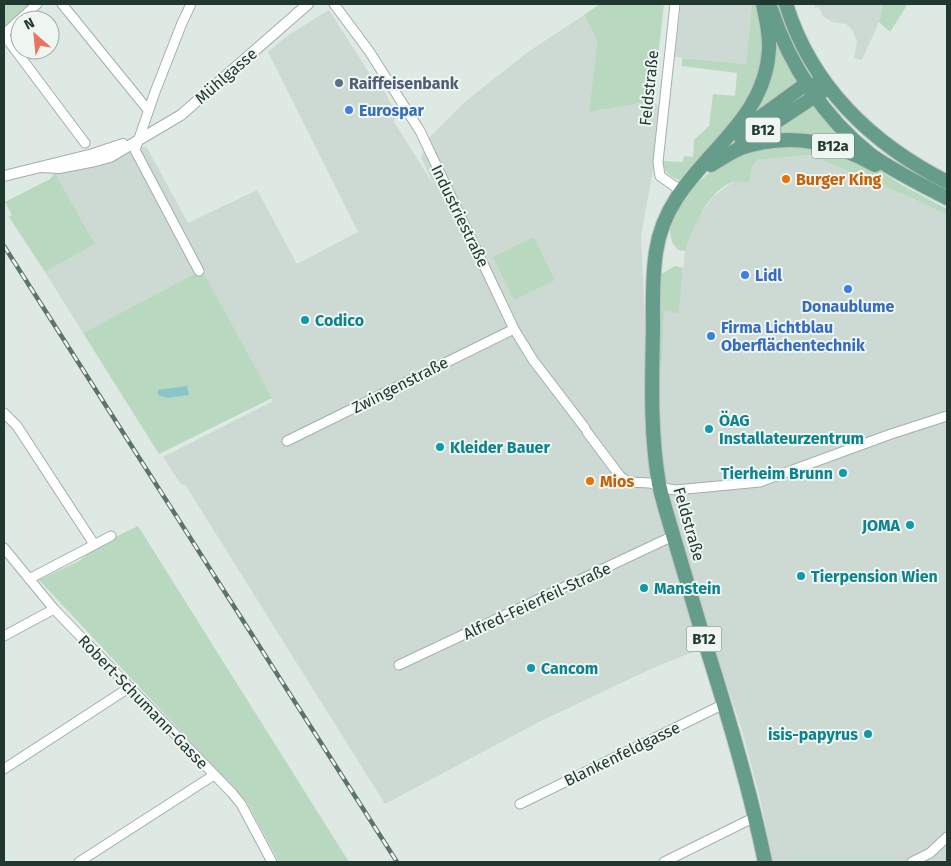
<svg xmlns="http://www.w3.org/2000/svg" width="951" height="866" viewBox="0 0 951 866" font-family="'Fira Sans',sans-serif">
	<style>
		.built { fill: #cdd9d3 }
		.green { fill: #b8d9bf }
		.water { fill: #89c6cc }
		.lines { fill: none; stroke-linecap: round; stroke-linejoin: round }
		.minor-casing { stroke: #a2b0aa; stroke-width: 11 }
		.tertiary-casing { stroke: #a2b0aa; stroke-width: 12 }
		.primary-casing { stroke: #bcc3c1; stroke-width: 16 }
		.minor { stroke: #fff; stroke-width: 9 }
		.tertiary { stroke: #fff; stroke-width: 10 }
		.primary { stroke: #659c8a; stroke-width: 14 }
		.rail-casing { stroke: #5b746b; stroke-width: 4.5 }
		.rail { stroke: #eff6f2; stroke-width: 2.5; stroke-dasharray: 8; stroke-linecap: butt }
		.service-dot { fill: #5c6f8a; stroke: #eff6f2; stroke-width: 2 }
		.shop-dot { fill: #3f7fe0; stroke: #eff6f2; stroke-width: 2 }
		.food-dot { fill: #e8710a; stroke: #eff6f2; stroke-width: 2 }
		.culture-dot { fill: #0f9aa8; stroke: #eff6f2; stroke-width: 2 }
		.labels { text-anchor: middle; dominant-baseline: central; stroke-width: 4; stroke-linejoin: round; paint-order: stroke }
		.shield { fill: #eff6f2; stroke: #5f716a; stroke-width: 1 }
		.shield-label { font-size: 15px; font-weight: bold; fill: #213830 }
		.street-label { font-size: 16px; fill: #213830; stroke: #eff6f2 }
		.service-label { font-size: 16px; font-weight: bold; fill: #4e5e75; stroke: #eff6f2; text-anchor: start }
		.shop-label { font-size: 16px; font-weight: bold; fill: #366cbe; stroke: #eff6f2; text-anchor: start }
		.food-label { font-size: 16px; font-weight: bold; fill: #c56008; stroke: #eff6f2; text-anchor: start }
		.culture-label { font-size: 16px; font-weight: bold; fill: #0d838f; stroke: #eff6f2; text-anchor: start }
	</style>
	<rect width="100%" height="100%" fill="#dfe9e4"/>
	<!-- built -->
	<path class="built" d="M 681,4 L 752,4 L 746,64 L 675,57 Z
		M 814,4 L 883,4 L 879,22 L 862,60 L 854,58 L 857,42 L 853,31 L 846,24 L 832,22 L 823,16 L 819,7 L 815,8 Z
		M 329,10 L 380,90 L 384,91 L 396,112 L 394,122 L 433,184 L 421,157 L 430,137 L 467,100 L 528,52 L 584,15 L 597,41 L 589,112 L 653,101 L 659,107 L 653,170 L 641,236 L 647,361 L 662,363 L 664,311 L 679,312 L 685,251 L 698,218 L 713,197 L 752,167 L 757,160 L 818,154 L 822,160 L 914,199 L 947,215 L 947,862 L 773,862 L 760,798 L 741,727 L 713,644 L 653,668 L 541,721 L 385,804 L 186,486 L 180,483 L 163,457 L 273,401 L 194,274 L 83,333 L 45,272 L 95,244 L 55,173 L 102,163 L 146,146 L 188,223 L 257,190 L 297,264 L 358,232 L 268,52 L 287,36 Z"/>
	<!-- green -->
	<path class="green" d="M 4,4 L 30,4 L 8,25 L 4,25 Z
		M 600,4 L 664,4 L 653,101 L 589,112 L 597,41 L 584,15 Z
		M 752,4 L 761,4 L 763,59 L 751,98 L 729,128 L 698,158 L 680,180 C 671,178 662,171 663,161 L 683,162 L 684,156 L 693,157 L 694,140 L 709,126 L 713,94 L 735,96 L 737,73 L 682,66 L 682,58 L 746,64 Z
		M 883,4 L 906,4 L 906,7 L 890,32 L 879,22 Z
		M 774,33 L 799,83 L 749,122 Z
		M 815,104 L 852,144 L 849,147 L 769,136 L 769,134 L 785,126 Z
		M 809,145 L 875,167 L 902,185 L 947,209 L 947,215 L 914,199 L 822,160 L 818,154 L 757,160 L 752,167 L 749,182 C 744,182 734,180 730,183 C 706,194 693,229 685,251 L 678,250 L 672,242 L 669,227 L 678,209 L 694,186 L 715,168 L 756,147 Z
		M 55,173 L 95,244 L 45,272 L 9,217 L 12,215 L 5,202 L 50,179 Z
		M 534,237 L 555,280 L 514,300 L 493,257 Z
		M 675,266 L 683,268 L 679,313 L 664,311 L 662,363 L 659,360 L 658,316 L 661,274 Z
		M 194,274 L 204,274 L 272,398 L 159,454 L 83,333 Z
		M 138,526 L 349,862 L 279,862 L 246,801 L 39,580 L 79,561 L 97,546 Z"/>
	<!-- water -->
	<path class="water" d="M 187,386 L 189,395 L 167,398 L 158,395 L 158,390 Z"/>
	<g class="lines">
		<defs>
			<path id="minor" d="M 62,4 L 148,110
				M 191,4 L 182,23 L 155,92 L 135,150 L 199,271
				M 334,4 L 369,51 L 420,131 L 514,329 L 533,360 L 585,428
				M 675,4 L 658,162 L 660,176 L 680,190
				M 4,34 L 37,4
				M 4,35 L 85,143
				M 4,413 L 17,426 L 94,544
				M 587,432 L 620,476 L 628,482 L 650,483 L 669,489 L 676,490 L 760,482 L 891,434 L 947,416
				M 287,441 L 514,329
				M 4,548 L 54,609 L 232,793 L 241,804 L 272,862
				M 29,579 L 111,536
				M 4,636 L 54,609
				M 399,665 L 673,536
				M 4,769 L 130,687
				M 520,804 L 724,704
				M 79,862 L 214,775
				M 664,862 L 755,817
				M 912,862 L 930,853 L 947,837"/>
			<path id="tertiary" d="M 41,167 L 59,168 L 95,161 L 110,157 L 181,115 L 308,4
				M 4,176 L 93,154 L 123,144"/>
			<path id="primary" d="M 763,4 C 766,19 770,34 769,49 C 765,136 668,165 656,252 C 652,277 653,304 653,329 C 652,381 650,433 659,484 C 662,499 667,514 671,528 C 681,563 692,598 702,633 C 726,709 749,785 765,862
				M 786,4 C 811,86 872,144 947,182
				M 771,9 C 790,66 824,118 871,155 C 895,172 922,185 947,198
				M 737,134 L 806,84 L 814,85
				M 741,145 L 823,91
				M 711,165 C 721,159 731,152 741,148 C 787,132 834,141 875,165"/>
		</defs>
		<!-- minor casing -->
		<use href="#minor" class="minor-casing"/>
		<!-- tertiary casing -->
		<use href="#tertiary" class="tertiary-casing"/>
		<!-- primary casing -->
		<use href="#primary" class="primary-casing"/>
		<!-- minor -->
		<use href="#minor" class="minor"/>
		<!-- tertiary -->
		<use href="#tertiary" class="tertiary"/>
		<!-- primary -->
		<use href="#primary" class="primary"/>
		<defs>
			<path id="rail" d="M 4,246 L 397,862"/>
		</defs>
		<!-- rail casing -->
		<use href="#rail" class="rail-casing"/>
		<!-- rail -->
		<use href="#rail" class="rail"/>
	</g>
	<!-- markers -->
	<circle class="service-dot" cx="339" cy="83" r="5"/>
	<g class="shop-dot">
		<circle cx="349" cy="110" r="5"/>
		<circle cx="745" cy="275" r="5"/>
		<circle cx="848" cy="289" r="5"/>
		<circle cx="711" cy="336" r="5"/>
	</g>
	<g class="food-dot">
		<circle cx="786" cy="179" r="5"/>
		<circle cx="590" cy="481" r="5"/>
	</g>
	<g class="culture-dot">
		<circle cx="305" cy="320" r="5"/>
		<circle cx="709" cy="429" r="5"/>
		<circle cx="440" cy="447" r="5"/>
		<circle cx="843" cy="473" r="5"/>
		<circle cx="910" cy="525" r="5"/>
		<circle cx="801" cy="576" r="5"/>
		<circle cx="644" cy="588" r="5"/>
		<circle cx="531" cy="668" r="5"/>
		<circle cx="868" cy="734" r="5"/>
	</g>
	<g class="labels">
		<!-- shield labels -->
		<g class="shield">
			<rect x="745.5" y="117.5" width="35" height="25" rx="4"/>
			<rect x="812" y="133.5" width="42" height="25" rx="4"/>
			<rect x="686.5" y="626.5" width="35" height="25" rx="4"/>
		</g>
		<g class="shield-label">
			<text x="763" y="130">B12</text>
			<text x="833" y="146">B12a</text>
			<text x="704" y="639">B12</text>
		</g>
		<!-- street labels -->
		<g class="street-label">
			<text transform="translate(226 76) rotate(-41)">Mühlgasse</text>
			<text transform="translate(649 88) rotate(-84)">Feldstraße</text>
			<text transform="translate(460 216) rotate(64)">Industriestraße</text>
			<text transform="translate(400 385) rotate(-27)">Zwingenstraße</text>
			<text transform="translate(689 524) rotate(74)">Feldstraße</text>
			<text transform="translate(537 601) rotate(-25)">Alfred-Feierfeil-Straße</text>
			<text transform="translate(143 702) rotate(46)">Robert-Schumann-Gasse</text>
			<text transform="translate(622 754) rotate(-26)">Blankenfeldgasse</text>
		</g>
		<!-- service labels -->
		<g class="service-label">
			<text x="349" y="83">Raiffeisenbank</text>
		</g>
		<!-- shop labels -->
		<g class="shop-label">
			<text x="359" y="110">Eurospar</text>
			<text x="755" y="275">Lidl</text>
			<text x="848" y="306" text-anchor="middle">Donaublume</text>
			<text x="721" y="327">Firma Lichtblau<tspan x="721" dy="18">Oberflächentechnik</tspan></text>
		</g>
		<!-- food labels -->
		<g class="food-label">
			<text x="796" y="179">Burger King</text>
			<text x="600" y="481">Mios</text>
		</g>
		<!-- culture labels -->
		<g class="culture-label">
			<text x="315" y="320">Codico</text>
			<text x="719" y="420">ÖAG<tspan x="719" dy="18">Installateurzentrum</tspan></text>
			<text x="450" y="447">Kleider Bauer</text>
			<text x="833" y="473" text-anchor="end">Tierheim Brunn</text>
			<text x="900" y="525" text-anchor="end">JOMA</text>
			<text x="811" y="576">Tierpension Wien</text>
			<text x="654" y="588">Manstein</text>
			<text x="541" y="668">Cancom</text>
			<text x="858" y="734" text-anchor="end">isis-papyrus</text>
		</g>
	</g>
	<!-- border -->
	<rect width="951" height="866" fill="none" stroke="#213830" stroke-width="10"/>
	<!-- north arrow -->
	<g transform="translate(35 35) rotate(333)"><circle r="24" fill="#eff6f2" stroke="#9daaa4"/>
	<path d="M0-4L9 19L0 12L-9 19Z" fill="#ea755c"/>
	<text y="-8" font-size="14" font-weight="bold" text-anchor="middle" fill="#213830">N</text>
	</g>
</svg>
